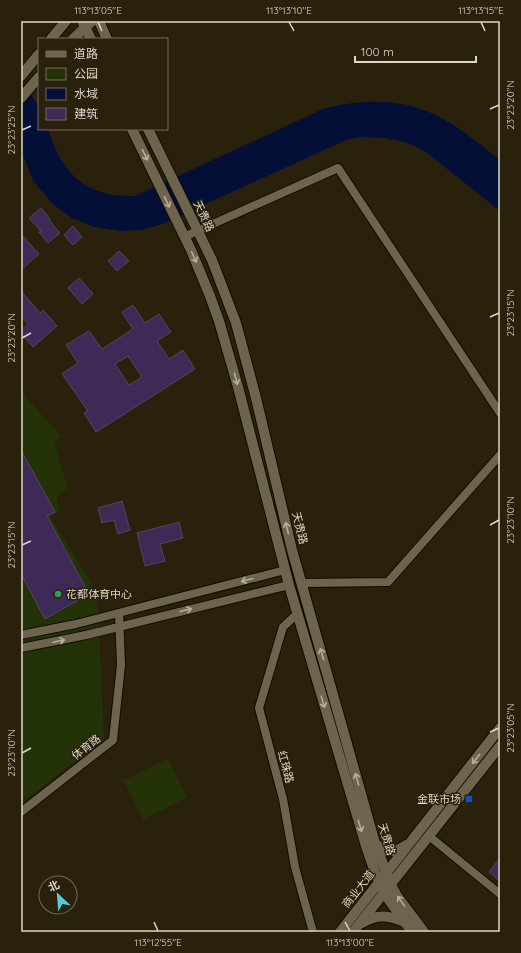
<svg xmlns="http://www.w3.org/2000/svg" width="521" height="953" viewBox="0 0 521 953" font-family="Quicksand,'Noto Sans SC',sans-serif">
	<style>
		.green { fill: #243208 }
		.water { fill: #030f37 }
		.building { fill: #3e2a57; stroke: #4f475b; fill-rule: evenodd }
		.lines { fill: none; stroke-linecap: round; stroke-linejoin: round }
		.street-casing { stroke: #130a00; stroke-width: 10 }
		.secondary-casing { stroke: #130a00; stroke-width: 12 }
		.street { stroke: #6e644e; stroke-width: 8 }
		.secondary { stroke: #6e644e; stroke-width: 10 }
		.oneway { stroke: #b6af9f }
		.ticks { fill: none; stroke: #ddd7cb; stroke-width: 1.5 }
		.leisure-dot { fill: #2e9e5b; stroke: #2a210d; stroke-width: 1.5 }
		.transit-dot { fill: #1a4fb4; stroke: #2a210d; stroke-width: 1.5 }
		.labels { text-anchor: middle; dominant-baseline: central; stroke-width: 3; stroke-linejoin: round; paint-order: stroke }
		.street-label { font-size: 11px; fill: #ddd7cb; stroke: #2a210d }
		.poi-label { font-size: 11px; fill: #ddd7cb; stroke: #2a210d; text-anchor: start }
		.neatline { fill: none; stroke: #ddd7cb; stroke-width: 1.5 }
		.ticks-label { font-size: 10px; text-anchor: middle; fill: #ddd7cb }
	</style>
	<rect width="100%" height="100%" fill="#2a210d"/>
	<!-- green -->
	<path class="green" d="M 21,392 L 61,436 L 54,443 L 68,488 L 57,495 L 59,511 L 50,517 L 91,582 L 98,605 L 104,739 L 21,803 Z
		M 168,759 L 187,798 L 143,819 L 124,780 Z"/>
	<!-- water -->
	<path class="water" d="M 21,80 L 39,107 L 39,129 L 48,129 C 63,175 85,197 135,196 L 323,109 C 363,98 408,98 445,120 C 465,131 482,146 500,160 L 500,211 L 426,152 L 408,143 L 385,138 L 361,137 L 346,140 L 162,224 L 142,230 L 120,231 L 95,227 L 72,218 L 54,205 L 34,182 L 21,151 Z"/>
	<!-- building -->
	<path class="building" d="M 41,208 L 50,219 L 49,220 L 60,233 L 48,243 L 39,232 L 41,231 L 29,218 Z
		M 73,226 L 82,237 L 73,245 L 64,235 Z
		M 21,234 L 39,254 L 21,270 Z
		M 119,251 L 129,261 L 117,271 L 108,261 Z
		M 79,278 L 93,294 L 82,304 L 68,288 Z
		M 21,291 L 40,313 L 43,310 L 57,326 L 33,347 L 21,334 L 21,330 L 28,324 L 21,316 Z
		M 133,305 L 145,323 L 159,314 L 171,332 L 157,341 L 169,359 L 183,350 L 195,369 L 96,432 L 84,413 L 88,411 L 62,374 L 78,363 L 66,345 L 89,331 L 102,349 L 133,329 L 122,312 ZM 128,356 L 142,377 L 129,385 L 115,364 Z
		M 21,450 L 55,512 L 47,516 L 89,594 L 45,619 L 21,574 Z
		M 122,501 L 130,530 L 118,534 L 114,520 L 102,523 L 98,508 Z
		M 179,522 L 183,538 L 160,544 L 165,561 L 145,566 L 137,533 Z
		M 500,858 L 500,881 L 489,872 Z"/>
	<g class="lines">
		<defs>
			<path id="street" d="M 184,237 L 338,168 L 500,413
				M 302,583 L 388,582 L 500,455
				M 297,614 L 283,627 L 259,708 L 283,799 L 295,867 L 313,932
				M 21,635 L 76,624 L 285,570
				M 21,648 L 86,635 L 289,585
				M 21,812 L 113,740 L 121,665 L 119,613
				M 429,836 L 500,894"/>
			<path id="secondary" d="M 99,21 L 107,39
				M 83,23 L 91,39
				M 51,39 L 66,21
				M 73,39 L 92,21
				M 21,76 L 39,54
				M 21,98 L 39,77
				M 132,129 L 191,250 L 210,296 L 219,321 L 238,387 L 289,585 L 366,846 L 375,872 L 384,893 L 412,932
				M 148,129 L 212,260 L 236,323 L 256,398 L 292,550 L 375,843 L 391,885 L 397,896 L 424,932
				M 376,844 C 385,854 395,853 406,845
				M 362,923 C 377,914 388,915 404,922
				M 340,932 L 500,728
				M 353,932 L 500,746"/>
		</defs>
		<!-- street casing -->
		<use href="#street" class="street-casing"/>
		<!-- secondary casing -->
		<use href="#secondary" class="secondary-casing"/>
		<!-- street -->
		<use href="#street" class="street"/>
		<!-- secondary -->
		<use href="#secondary" class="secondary"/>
	</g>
	<!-- one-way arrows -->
	<defs><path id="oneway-shaft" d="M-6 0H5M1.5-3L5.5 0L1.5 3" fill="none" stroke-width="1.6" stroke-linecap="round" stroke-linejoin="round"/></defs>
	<g class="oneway">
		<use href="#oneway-shaft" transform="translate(145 155) rotate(64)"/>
		<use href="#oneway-shaft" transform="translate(167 202) rotate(65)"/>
		<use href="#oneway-shaft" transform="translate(194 257) rotate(66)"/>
		<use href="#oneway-shaft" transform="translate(236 379) rotate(75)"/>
		<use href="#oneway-shaft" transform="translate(287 528) rotate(-104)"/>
		<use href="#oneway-shaft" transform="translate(247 580) rotate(165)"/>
		<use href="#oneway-shaft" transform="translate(186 610) rotate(-14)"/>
		<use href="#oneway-shaft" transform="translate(59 641) rotate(-12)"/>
		<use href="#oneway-shaft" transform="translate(322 654) rotate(-106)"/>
		<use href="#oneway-shaft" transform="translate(323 702) rotate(73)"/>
		<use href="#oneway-shaft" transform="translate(476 759) rotate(128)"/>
		<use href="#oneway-shaft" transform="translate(357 779) rotate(-106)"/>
		<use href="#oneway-shaft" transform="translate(360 826) rotate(73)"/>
		<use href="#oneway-shaft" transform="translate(401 901) rotate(-125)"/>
	</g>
	<!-- ticks -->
	<path class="ticks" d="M 98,22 L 102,31M 289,22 L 294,31M 481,22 L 485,31M 490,109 L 499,105M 22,130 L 31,126M 490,317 L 499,313M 22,338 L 31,333M 490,525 L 499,520M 22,545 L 31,541M 490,732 L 499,728M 22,753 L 31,748M 154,922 L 158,931M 345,922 L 350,931"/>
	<!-- markers -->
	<circle class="leisure-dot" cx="58" cy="594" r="4"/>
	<rect class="transit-dot" x="465" y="795" width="8" height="8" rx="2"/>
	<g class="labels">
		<!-- street labels -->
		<g class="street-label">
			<text transform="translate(204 216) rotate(64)">天贵路</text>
			<text transform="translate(300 528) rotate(76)">天贵路</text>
			<text transform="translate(86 747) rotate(-38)">体育路</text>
			<text transform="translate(286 767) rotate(75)">红珠路</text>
			<text transform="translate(387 839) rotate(73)">天贵路</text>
			<text transform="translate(358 889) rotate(-52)">商业大道</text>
		</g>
		<!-- poi labels -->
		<g class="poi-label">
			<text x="66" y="594">花都体育中心</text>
			<text x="461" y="799" text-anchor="end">金联市场</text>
		</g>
	</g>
	<!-- border -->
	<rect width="521" height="953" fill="none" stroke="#2a210d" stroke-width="44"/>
	<!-- legend -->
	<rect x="38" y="38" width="130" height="92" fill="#2a210d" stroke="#726a59"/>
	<rect x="46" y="51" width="20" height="6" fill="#6e644e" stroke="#726a59"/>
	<text x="74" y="58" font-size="12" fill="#ddd7cb">道路</text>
	<rect x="46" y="68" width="20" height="12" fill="#243208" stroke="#726a59"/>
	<text x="74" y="78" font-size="12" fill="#ddd7cb">公园</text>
	<rect x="46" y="88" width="20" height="12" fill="#030f37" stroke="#726a59"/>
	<text x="74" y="98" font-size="12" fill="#ddd7cb">水域</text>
	<rect x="46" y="108" width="20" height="12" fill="#3e2a57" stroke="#726a59"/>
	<text x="74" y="118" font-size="12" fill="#ddd7cb">建筑</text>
	<!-- north arrow -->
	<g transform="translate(58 895) rotate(334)"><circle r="19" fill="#2a210d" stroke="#726a59"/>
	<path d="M0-3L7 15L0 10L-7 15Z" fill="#54cadd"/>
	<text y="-6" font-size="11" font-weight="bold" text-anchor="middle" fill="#ddd7cb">北</text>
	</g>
	<!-- scale -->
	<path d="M355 56v6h121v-6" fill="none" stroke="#ddd7cb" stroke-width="2"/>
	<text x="361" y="56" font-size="12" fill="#ddd7cb" stroke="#2a210d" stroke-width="3" paint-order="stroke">100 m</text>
	<rect x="22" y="22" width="477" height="909" class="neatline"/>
	<g class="ticks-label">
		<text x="98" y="14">113°13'05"E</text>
		<text x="289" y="14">113°13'10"E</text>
		<text x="481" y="14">113°13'15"E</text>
		<text transform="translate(510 105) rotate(-90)" y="4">23°23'20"N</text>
		<text transform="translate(11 130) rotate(-90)" y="4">23°23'25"N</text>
		<text transform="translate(510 313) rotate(-90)" y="4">23°23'15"N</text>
		<text transform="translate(11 338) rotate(-90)" y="4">23°23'20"N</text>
		<text transform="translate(510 520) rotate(-90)" y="4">23°23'10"N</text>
		<text transform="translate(11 545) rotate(-90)" y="4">23°23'15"N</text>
		<text transform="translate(510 728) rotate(-90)" y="4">23°23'05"N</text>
		<text transform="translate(11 753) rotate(-90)" y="4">23°23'10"N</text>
		<text x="158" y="946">113°12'55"E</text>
		<text x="350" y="946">113°13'00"E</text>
	</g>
</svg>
